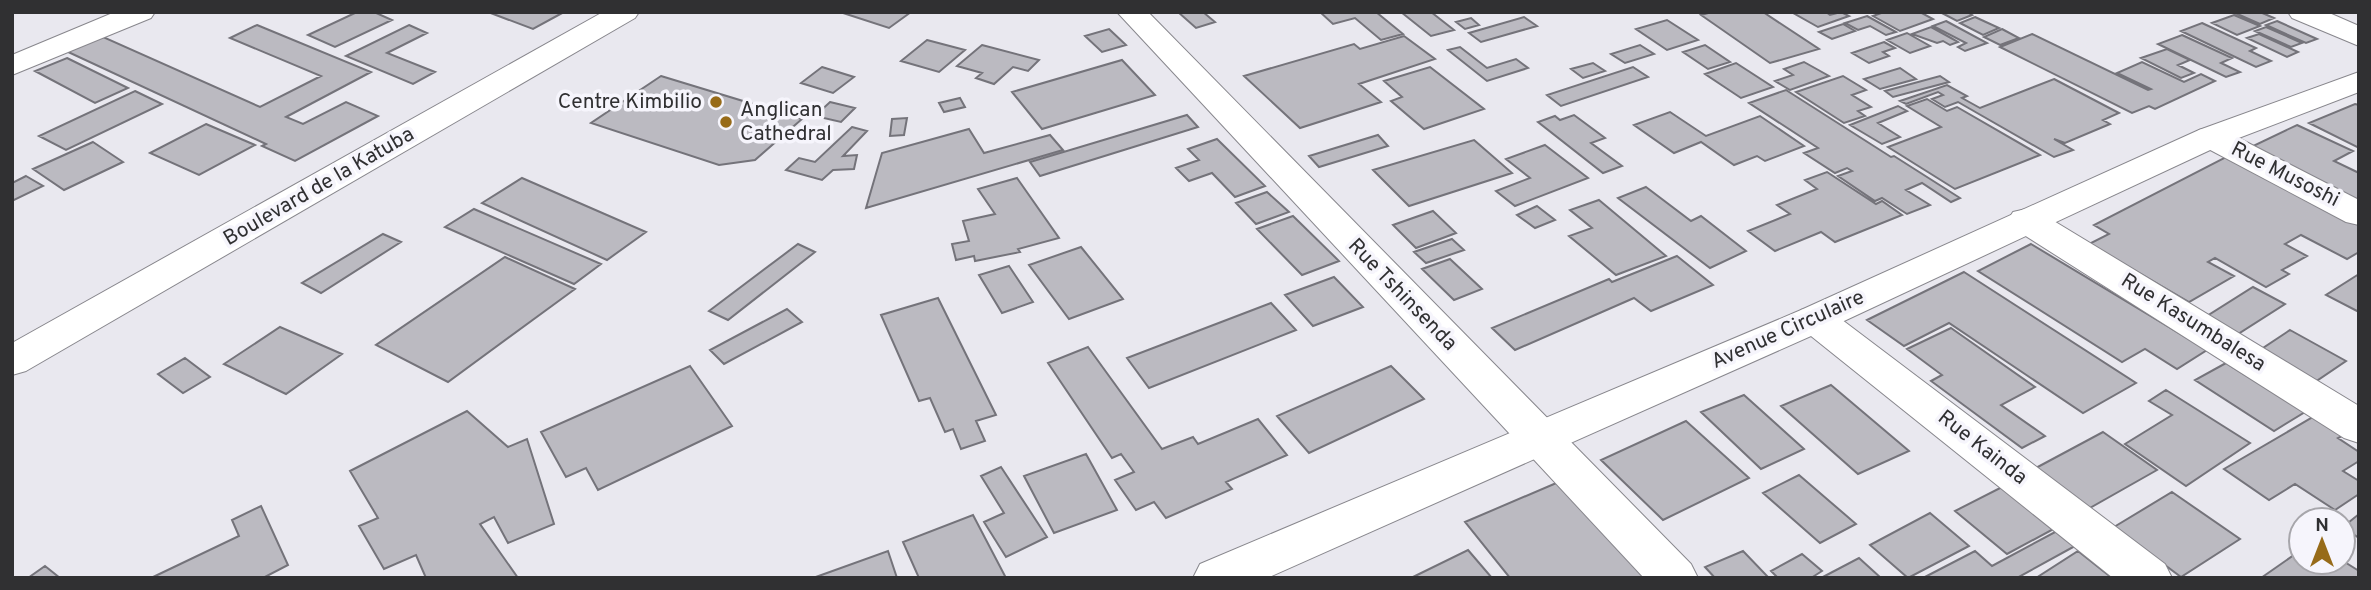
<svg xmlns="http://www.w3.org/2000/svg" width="2371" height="590" viewBox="0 0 2371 590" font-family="Overpass,sans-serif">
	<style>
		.building { fill: #bbbac1; stroke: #74737a; stroke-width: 2 }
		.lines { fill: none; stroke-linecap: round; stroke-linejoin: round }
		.minor-casing { stroke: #88878d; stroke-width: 2 }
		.tertiary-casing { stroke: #88878d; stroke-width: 2 }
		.minor { fill: #fff; fill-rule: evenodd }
		.tertiary { fill: #fff; fill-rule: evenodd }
		.poi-dot { fill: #976b19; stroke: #f6f5fc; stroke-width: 2.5 }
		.labels { text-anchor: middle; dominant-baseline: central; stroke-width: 7; stroke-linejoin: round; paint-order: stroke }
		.poi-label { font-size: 21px; fill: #303032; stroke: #f6f5fc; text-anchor: end }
		.street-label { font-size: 21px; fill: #303032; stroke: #f6f5fc }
	</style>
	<rect width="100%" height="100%" fill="#e9e8ef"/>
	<!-- building -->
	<path class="building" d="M 357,12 L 374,12 L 392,20 L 335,47 L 308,35 Z
		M 488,12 L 564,12 L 533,29 Z
		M 840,12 L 911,12 L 889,28 Z
		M 1178,12 L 1203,12 L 1215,22 L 1196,28 Z
		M 1320,12 L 1376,12 L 1403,34 L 1381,40 L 1355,18 L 1333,24 Z
		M 1401,12 L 1431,12 L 1454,30 L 1431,36 Z
		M 1712,12 L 1763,12 L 1819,49 L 1770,63 L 1701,15 Z
		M 1799,12 L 1826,12 L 1830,15 L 1841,12 L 1849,16 L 1818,27 L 1795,14 Z
		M 1884,12 L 1920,12 L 1933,19 L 1900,31 L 1873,16 Z
		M 1940,12 L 1967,12 L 1972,15 L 1957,21 Z
		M 2260,12 L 2274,18 L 2260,24 L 2235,13 Z
		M 2234,15 L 2260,26 L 2237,35 L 2212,23 Z
		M 1867,16 L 1896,32 L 1886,35 L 1870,26 L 1858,30 L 1845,23 Z
		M 1524,17 L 1537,26 L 1481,42 L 1469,33 Z
		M 1975,17 L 1999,28 L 1983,35 L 1960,23 Z
		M 1471,18 L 1479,25 L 1465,29 L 1456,22 Z
		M 1667,20 L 1698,40 L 1667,50 L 1636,29 Z
		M 1946,21 L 1987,43 L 1965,51 L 1958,47 L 1966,43 L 1933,26 Z
		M 2277,21 L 2317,39 L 2306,43 L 2266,25 Z
		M 2202,23 L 2256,48 L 2250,51 L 2271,61 L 2256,67 L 2181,31 Z
		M 1843,24 L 1855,31 L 1832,39 L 1819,32 Z
		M 257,25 L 371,72 L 286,117 L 303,124 L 346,102 L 378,116 L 295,161 L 262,146 L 266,144 L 66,51 L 101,36 L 260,107 L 321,76 L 230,38 Z
		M 409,25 L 427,33 L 387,53 L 435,72 L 413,84 L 346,56 Z
		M 1931,27 L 1951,38 L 1958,42 L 1950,45 L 1943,41 L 1937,43 L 1912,34 Z
		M 2266,27 L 2302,43 L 2291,47 L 2255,31 Z
		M 1109,29 L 1126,45 L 1102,52 L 1085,36 Z
		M 2002,29 L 2019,38 L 2000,45 L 1984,37 Z
		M 1907,33 L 1930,46 L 1910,53 L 1887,40 Z
		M 2032,34 L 2148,90 L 2151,89 L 2117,73 L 2142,62 L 2184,82 L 2201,74 L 2215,81 L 2155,109 L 2149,106 L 2132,113 L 2000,47 Z
		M 2259,34 L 2298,52 L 2287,57 L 2247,38 Z
		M 2182,35 L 2232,58 L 2221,63 L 2240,72 L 2226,77 L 2158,44 Z
		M 1404,36 L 1435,59 L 1359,84 L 1381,102 L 1300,128 L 1244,76 L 1354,44 L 1360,49 Z
		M 927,40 L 965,50 L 939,72 L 901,61 Z
		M 1884,42 L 1895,48 L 1883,52 L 1889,56 L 1869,63 L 1852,53 Z
		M 982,45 L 1039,60 L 1028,71 L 1013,67 L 994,84 L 976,78 L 982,73 L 957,66 Z
		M 1640,45 L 1654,54 L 1625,63 L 1611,54 Z
		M 1705,45 L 1730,62 L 1708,69 L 1683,52 Z
		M 1460,47 L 1487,68 L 1516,59 L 1528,68 L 1487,81 L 1448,50 Z
		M 2167,49 L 2190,60 L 2178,65 L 2194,73 L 2181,78 L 2141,58 Z
		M 67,58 L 128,88 L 95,103 L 35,71 Z
		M 1122,60 L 1155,95 L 1042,129 L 1012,92 Z
		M 1804,62 L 1829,76 L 1790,90 L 1775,81 L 1793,75 L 1784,69 Z
		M 1593,63 L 1605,71 L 1583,78 L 1571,69 Z
		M 1736,63 L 1773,87 L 1741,98 L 1705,74 Z
		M 822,67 L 854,77 L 833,93 L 801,83 Z
		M 1430,67 L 1484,109 L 1424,129 L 1391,101 L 1402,97 L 1384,81 Z
		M 1633,67 L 1648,77 L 1561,106 L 1547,95 Z
		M 1900,68 L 1916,79 L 1880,89 L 1864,79 Z
		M 661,76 L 802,119 L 755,160 L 719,165 L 591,123 Z
		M 1843,76 L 1866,90 L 1852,95 L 1871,107 L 1858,111 L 1865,116 L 1844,123 L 1796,92 Z
		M 1940,76 L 1949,82 L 1893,97 L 1885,91 Z
		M 2054,79 L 2119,113 L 2103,120 L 2110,124 L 2065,143 L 2054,139 L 2073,150 L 2054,157 L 1958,102 L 1945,107 L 1932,99 L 1943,95 L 1938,92 L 1906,104 L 1900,101 L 1947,85 L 1967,96 L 1962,98 L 1980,108 Z
		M 1786,90 L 1891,157 L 1894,156 L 1960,198 L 1951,202 L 1922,183 L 1906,190 L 1930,205 L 1907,214 L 1882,198 L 1875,201 L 1838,176 L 1852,171 L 1847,168 L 1835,173 L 1804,153 L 1818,148 L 1749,103 Z
		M 135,91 L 162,104 L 66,150 L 39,136 Z
		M 960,98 L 965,107 L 944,112 L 939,103 Z
		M 1927,99 L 1947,111 L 1957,107 L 2040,155 L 1955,189 L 1888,147 L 1941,127 L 1907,106 Z
		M 830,102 L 855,108 L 841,122 L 815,116 Z
		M 2355,104 L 2359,105 L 2359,148 L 2309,123 Z
		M 1898,106 L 1907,111 L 1878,123 L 1900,137 L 1882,144 L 1850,125 Z
		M 1670,112 L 1706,136 L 1760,116 L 1804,146 L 1765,161 L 1757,156 L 1734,165 L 1701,142 L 1674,153 L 1634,125 Z
		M 1187,115 L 1198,127 L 1040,176 L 1030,162 Z
		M 1574,115 L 1605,138 L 1591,143 L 1622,166 L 1603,173 L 1538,122 L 1555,116 L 1560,120 Z
		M 907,118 L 904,135 L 890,136 L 892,119 Z
		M 206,124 L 255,145 L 199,175 L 150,153 Z
		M 2297,125 L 2353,151 L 2334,161 L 2359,173 L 2359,198 L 2355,200 L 2251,147 Z
		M 852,127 L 867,131 L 843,156 L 857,155 L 854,169 L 833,170 L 822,180 L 786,170 L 799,158 L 815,162 Z
		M 969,129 L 984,153 L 1050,135 L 1063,150 L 866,208 L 882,153 Z
		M 1378,135 L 1388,146 L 1319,167 L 1309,156 Z
		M 1217,139 L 1265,186 L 1235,197 L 1212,173 L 1189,181 L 1176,168 L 1199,160 L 1188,149 Z
		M 1474,140 L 1512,173 L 1409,206 L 1373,170 Z
		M 93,142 L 123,162 L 64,190 L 33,169 Z
		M 1545,145 L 1588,178 L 1515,206 L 1496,191 L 1530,178 L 1506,159 Z
		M 2226,157 L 2359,223 L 2359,252 L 2347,259 L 2301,235 L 2285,244 L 2307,256 L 2282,270 L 2289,274 L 2266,287 L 2215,258 L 2208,262 L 2234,276 L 2189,302 L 2089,244 L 2109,234 L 2094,225 Z
		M 1827,172 L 1876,204 L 1882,201 L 1902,215 L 1835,242 L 1821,232 L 1775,251 L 1748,231 L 1790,214 L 1777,205 L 1817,189 L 1805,180 Z
		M 26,176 L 43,186 L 12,201 L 12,183 Z
		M 522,178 L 646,232 L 607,260 L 482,203 Z
		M 1017,178 L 1059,238 L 1018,249 L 1020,252 L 975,261 L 974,256 L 956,260 L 952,244 L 969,241 L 963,221 L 995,214 L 978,189 Z
		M 1646,187 L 1691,221 L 1701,216 L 1746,251 L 1710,268 L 1618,198 Z
		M 1267,192 L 1289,212 L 1256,224 L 1236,203 Z
		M 1599,200 L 1666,256 L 1616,275 L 1569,236 L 1592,228 L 1570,210 Z
		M 1537,206 L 1555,220 L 1535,228 L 1517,215 Z
		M 474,209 L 601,264 L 574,284 L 445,227 Z
		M 1433,211 L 1456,233 L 1416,248 L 1393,225 Z
		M 1293,216 L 1339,261 L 1302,275 L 1257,229 Z
		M 383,234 L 401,242 L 321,293 L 302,283 Z
		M 1452,239 L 1464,250 L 1426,263 L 1414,252 Z
		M 798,244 L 815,252 L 728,320 L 709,311 Z
		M 2031,244 L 2207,350 L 2177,369 L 2145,349 L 2122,362 L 1978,271 Z
		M 1081,247 L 1123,299 L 1069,319 L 1029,265 Z
		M 1677,256 L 1713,285 L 1651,311 L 1634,298 L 1515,350 L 1492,328 L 1609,279 L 1612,282 Z
		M 505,257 L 575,289 L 448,382 L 376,345 Z
		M 1450,259 L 1482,289 L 1454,300 L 1422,269 Z
		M 1009,266 L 1033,302 L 1002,313 L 979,275 Z
		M 1964,272 L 2136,383 L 2083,413 L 1949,323 L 1904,346 L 1867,320 Z
		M 2359,274 L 2359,312 L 2326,295 Z
		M 1334,277 L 1363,307 L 1313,326 L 1285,295 Z
		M 2253,287 L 2285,304 L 2238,334 L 2207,316 Z
		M 938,298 L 996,415 L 976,421 L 985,441 L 961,449 L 953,429 L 945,432 L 930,398 L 919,401 L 881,315 Z
		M 1271,303 L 1296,330 L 1149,388 L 1127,358 Z
		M 787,309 L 802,322 L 724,364 L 710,350 Z
		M 280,327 L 342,354 L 286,394 L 224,364 Z
		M 1951,328 L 2035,387 L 2001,405 L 2045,436 L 2022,448 L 1931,381 L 1942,375 L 1907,349 Z
		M 2290,330 L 2346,361 L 2315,382 L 2260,350 Z
		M 1088,347 L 1162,449 L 1193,437 L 1198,444 L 1258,419 L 1287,455 L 1226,482 L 1232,489 L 1166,518 L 1154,502 L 1136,510 L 1115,480 L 1134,472 L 1121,454 L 1112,458 L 1048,363 Z
		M 185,358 L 210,377 L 183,393 L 158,374 Z
		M 2226,363 L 2305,412 L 2274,431 L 2195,380 Z
		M 690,366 L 732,426 L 598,490 L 586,468 L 566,477 L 541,432 Z
		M 1391,366 L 1424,399 L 1309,453 L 1277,416 Z
		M 1831,385 L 1909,451 L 1858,474 L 1781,406 Z
		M 2166,390 L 2250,443 L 2186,486 L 2125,444 L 2172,415 L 2149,401 Z
		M 1744,395 L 1804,449 L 1761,469 L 1701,412 Z
		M 467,411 L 508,447 L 527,439 L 554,524 L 508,543 L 494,517 L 480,524 L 518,578 L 426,578 L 416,555 L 384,569 L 359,526 L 378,518 L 350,471 Z
		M 2318,414 L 2348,433 L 2338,438 L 2359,452 L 2359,461 L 2343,471 L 2359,481 L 2359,494 L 2335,510 L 2295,484 L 2269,500 L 2224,469 Z
		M 1686,421 L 1749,478 L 1663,520 L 1601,460 Z
		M 2103,432 L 2157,470 L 2088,509 L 2034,469 Z
		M 1086,454 L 1117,510 L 1054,533 L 1024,476 Z
		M 1001,467 L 1047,537 L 1006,557 L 984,522 L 1004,513 L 981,476 Z
		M 1799,475 L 1856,524 L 1820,543 L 1763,493 Z
		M 1561,481 L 1650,578 L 1510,578 L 1465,522 Z
		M 2006,485 L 2059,526 L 2007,554 L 1955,511 Z
		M 2172,492 L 2240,539 L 2181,577 L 2114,527 Z
		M 261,506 L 288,565 L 263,578 L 151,578 L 239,536 L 232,520 Z
		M 1930,513 L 1969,546 L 1908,578 L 1870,545 Z
		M 2359,514 L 2359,538 L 2343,527 Z
		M 973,515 L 1006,578 L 919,578 L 903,542 Z
		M 2057,531 L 2075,546 L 2017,578 L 1923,578 L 1975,551 L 1992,566 Z
		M 1468,550 L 1492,578 L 1413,577 Z
		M 2301,550 L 2301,562 L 2343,561 L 2359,571 L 2359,578 L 2261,578 Z
		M 888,551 L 897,578 L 813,578 Z
		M 1743,551 L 1768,577 L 1715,578 L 1705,567 Z
		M 2078,551 L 2112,578 L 2036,578 Z
		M 1802,554 L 1822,571 L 1811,578 L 1778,578 L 1771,571 Z
		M 1859,558 L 1881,578 L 1821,578 Z
		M 45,566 L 60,578 L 28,578 Z"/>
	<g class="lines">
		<defs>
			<path id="minor" d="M 115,12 L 155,12 L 151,18 L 12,75 L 12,55 Z
				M 1117,12 L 1148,12 L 1691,564 L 1698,578 L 1644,578 Z
				M 2211,127 L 2223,130 L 2359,200 L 2359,225 L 2346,222 L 2199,144 L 2194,137 L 2199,130 Z
				M 2026,209 L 2039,212 L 2359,406 L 2359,443 L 2344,438 L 2013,228 L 2008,220 L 2013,212 Z
				M 1815,306 L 1829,310 L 2165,564 L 2172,578 L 2113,578 L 1801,328 L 1795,319 L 1801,310 Z"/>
			<path id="tertiary" d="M 603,12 L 639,12 L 635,18 L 26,371 L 12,375 L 12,343 Z
				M 2288,12 L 2327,12 L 2359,26 L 2359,46 L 2292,18 Z
				M 2359,72 L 2359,92 L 2223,144 L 1829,328 L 1267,578 L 1193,578 L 1200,564 L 1801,310 L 2199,130 Z"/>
		</defs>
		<!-- minor casing -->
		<use href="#minor" class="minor-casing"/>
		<!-- tertiary casing -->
		<use href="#tertiary" class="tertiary-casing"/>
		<!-- minor -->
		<use href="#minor" class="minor"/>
		<!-- tertiary -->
		<use href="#tertiary" class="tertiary"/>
	</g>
	<!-- markers -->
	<g class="poi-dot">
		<circle cx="716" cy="102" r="7"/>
		<circle cx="726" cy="122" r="7"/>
	</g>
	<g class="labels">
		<!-- poi labels -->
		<g class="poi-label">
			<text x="702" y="102">Centre Kimbilio</text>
			<text x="740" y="110" text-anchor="start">Anglican<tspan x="740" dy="24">Cathedral</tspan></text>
		</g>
		<!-- street labels -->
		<g class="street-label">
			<text transform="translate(2285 175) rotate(27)">Rue Musoshi</text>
			<text transform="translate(319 187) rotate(-30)">Boulevard de la Katuba</text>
			<text transform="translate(1402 295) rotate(46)">Rue Tshinsenda</text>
			<text transform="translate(2193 323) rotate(32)">Rue Kasumbalesa</text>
			<text transform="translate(1788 330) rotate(-24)">Avenue Circulaire</text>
			<text transform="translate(1982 448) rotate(38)">Rue Kainda</text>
		</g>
	</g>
	<!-- border -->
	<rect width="2371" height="590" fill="none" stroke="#303032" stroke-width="28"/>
	<!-- north arrow -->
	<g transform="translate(2322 541)"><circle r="33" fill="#f6f5fc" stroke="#a7a6ab" stroke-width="2"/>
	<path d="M0-5L12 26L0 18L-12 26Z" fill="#976b19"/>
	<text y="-10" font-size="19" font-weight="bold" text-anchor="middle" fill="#303032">N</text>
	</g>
</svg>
